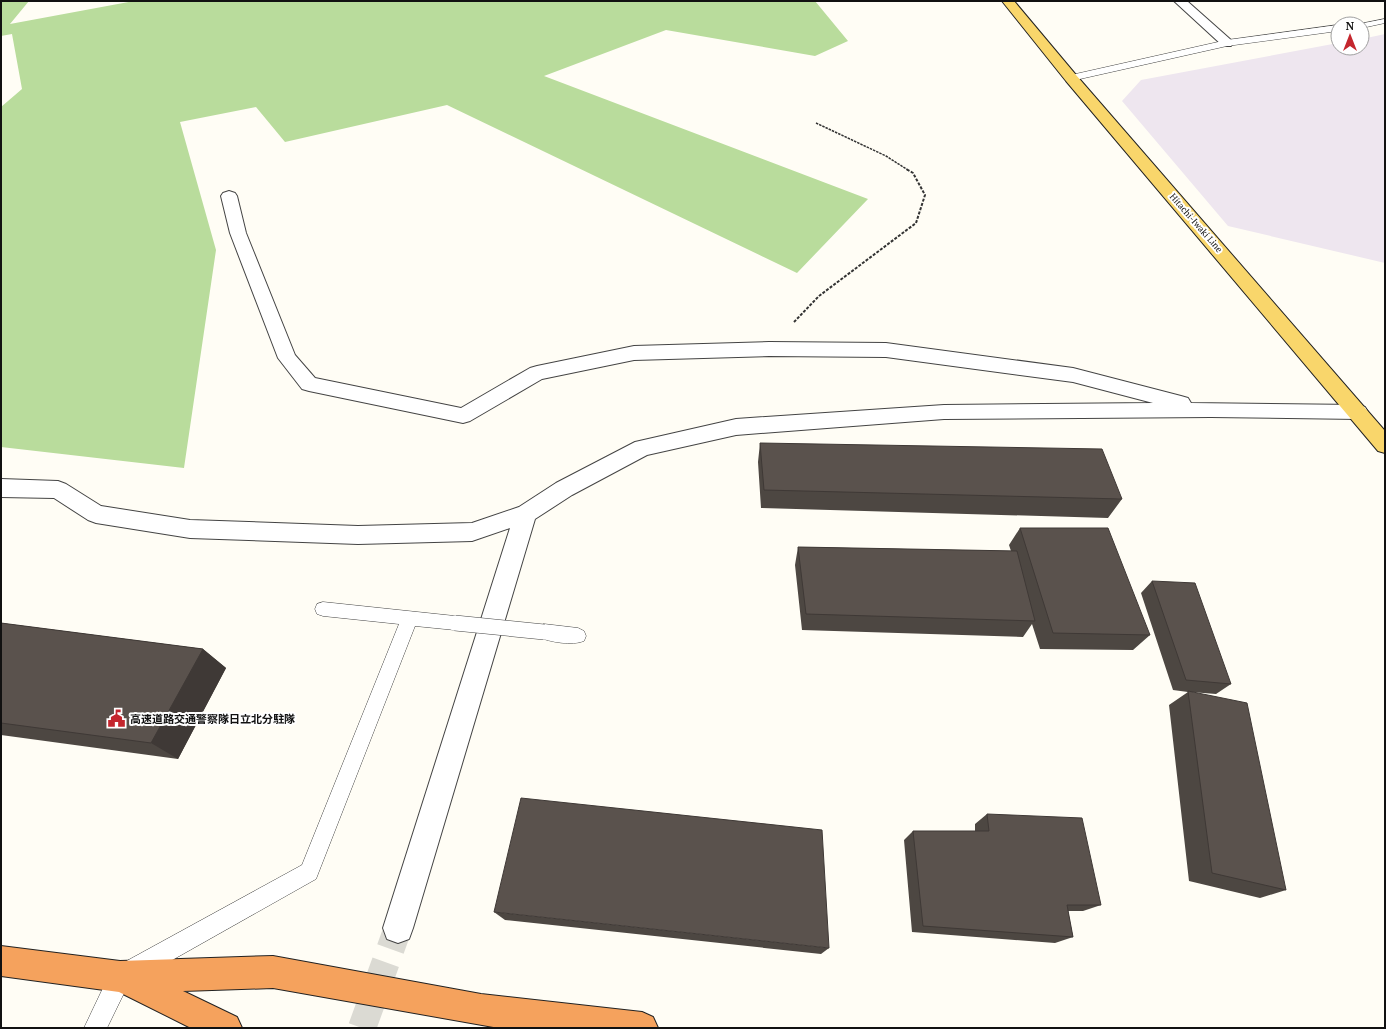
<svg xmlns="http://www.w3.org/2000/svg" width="1386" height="1029" viewBox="0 0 1386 1029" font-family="'PT Serif','Noto Sans JP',serif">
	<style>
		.industrial { fill: #eee6ef }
		.forest { fill: #b9dc9c }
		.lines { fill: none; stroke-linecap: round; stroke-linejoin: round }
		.minor-tunnel { stroke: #dbdad3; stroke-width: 28; stroke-dasharray: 28 14; stroke-linecap: butt }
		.service-casing { stroke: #444; stroke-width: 1 }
		.minor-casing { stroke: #444; stroke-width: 2 }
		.primary-casing { stroke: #222; stroke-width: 2 }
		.motorway-casing { stroke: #222; stroke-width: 2 }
		.path-far1 { stroke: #333; stroke-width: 1.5; stroke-dasharray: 2.5 1; stroke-linecap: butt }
		.path { stroke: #333; stroke-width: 2; stroke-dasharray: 3 1.5; stroke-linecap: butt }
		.service { fill: #fff; fill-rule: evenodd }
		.minor { fill: #fff; fill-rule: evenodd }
		.primary { fill: #f9d66b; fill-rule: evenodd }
		.motorway { fill: #f5a25d; fill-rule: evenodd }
		.service-bridge-casing { stroke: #444; stroke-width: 16; stroke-linecap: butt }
		.service-bridge { stroke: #fff; stroke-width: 15 }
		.wall { fill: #4d4742 }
		.shaded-wall { fill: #3f3936 }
		.building { fill: #5a524d; stroke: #3f3936 }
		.labels { text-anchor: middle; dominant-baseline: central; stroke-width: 4; stroke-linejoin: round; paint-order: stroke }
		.far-street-label { font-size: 9px; fill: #111; stroke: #fff }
		.poi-label { font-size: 11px; font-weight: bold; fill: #111; stroke: #fff; text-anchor: start }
	</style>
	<rect width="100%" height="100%" fill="#fffdf5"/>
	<!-- industrial -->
	<path class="industrial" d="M 1385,34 L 1385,263 L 1228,226 L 1122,101 L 1141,80 L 1338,43 L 1338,48 L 1362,48 L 1362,39 Z"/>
	<!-- forest -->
	<path class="forest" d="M 1,1 L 29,1 L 10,24 L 134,1 L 815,1 L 848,41 L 815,56 L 666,30 L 544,76 L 868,199 L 797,273 L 447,105 L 285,142 L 256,107 L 180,122 L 216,250 L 184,468 L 1,447 L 1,107 L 22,89 L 12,34 L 1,36 Z"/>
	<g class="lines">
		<!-- minor-tunnel -->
		<path class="minor-tunnel" d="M 362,1028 L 398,928"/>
		<defs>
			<path id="service" d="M 1385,19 L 1385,23 L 1362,28 L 1362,24 L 1359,24 Z
				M 1338,25 L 1338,31 L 1227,46 L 1071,81 L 1066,78 L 1071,75 L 1227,40 Z
				M 323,602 L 455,616 L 461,618 L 463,623 L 461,628 L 455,630 L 415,626 L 316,879 L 128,985 L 107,1028 L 84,1028 L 112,969 L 302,865 L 399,624 L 323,616 L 317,614 L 315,609 L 317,604 Z
				M 544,624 L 578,628 L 584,631 L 586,636 L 584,641 C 572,646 550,642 538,637 L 536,632 L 538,627 Z"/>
			<path id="minor" d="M 1174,1 L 1187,1 L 1231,40 L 1233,43 L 1231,46 L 1223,46 Z
				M 229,191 L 235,193 L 237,196 L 246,233 L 295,355 L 315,378 L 461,408 L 530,368 L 537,366 L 634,346 L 769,342 L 886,343 L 1073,368 L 1181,396 L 1188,398 L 1191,403 L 1358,405 L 1365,407 L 1368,412 L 1365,417 L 1358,419 L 1211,417 L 944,419 L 736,435 L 647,455 L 572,495 L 535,519 L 413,928 L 409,939 L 398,943 L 387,939 L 383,928 L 510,528 L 472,541 L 358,544 L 190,538 L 96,523 L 88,520 L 54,498 L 1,497 L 1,479 L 58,481 L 66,484 L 101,506 L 190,520 L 358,526 L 472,523 L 519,507 L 556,483 L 635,442 L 736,419 L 944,405 L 1153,403 L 1073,382 L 886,357 L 769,356 L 634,360 L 542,379 L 470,421 L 463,423 L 309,391 L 302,389 L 278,358 L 230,233 L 221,196 L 223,193 Z"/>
			<path id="primary" d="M 1002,1 L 1014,1 L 1076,75 L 1385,431 L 1385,453 L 1378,451 L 1066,81 Z"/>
			<path id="motorway" d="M 1,946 L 120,961 L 273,956 L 481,994 L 642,1012 L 653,1017 L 658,1028 L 499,1028 L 273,988 L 183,991 L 237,1017 L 242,1028 L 191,1028 L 119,992 L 1,976 Z"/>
		</defs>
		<!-- service casing -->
		<use href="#service" class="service-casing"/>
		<!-- minor casing -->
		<use href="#minor" class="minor-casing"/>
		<!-- primary casing -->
		<use href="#primary" class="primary-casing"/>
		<!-- motorway casing -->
		<use href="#motorway" class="motorway-casing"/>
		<!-- path-far1 -->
		<path class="path-far1" d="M 816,123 L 886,156 L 908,170"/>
		<!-- path -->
		<path class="path" d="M 794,322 L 819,296 L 916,223 L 925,195 L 913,173 L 906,169"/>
		<!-- service -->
		<use href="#service" class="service"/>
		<!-- minor -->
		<use href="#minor" class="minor"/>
		<!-- primary -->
		<use href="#primary" class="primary"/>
		<!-- motorway -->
		<use href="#motorway" class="motorway"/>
		<defs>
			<path id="service-bridge" d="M 455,623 L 544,632"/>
		</defs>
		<!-- service-bridge casing -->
		<use href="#service-bridge" class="service-bridge-casing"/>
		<!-- service-bridge -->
		<use href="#service-bridge" class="service-bridge"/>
	</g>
	<!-- wall -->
	<path class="wall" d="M 760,443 L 1122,499 L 1108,518 L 761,508 L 758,462 Z
		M 1020,528 L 1150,635 L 1133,650 L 1040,649 L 1032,624 L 1023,637 L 802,630 L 795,565 L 798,547 L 1011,551 L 1009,545 Z
		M 1152,581 L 1231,684 L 1216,694 L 1191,692 L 1286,890 L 1260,898 L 1189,881 L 1169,705 L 1188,692 L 1173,690 L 1141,593 Z
		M 1,623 L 203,649 L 226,668 L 178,759 L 1,735 Z
		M 987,814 L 1101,905 L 1083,911 L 1068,911 L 1073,937 L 1055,943 L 912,932 L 904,840 L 913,831 L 975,831 L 975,824 Z
		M 494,912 L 829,948 L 821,954 L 505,920 Z"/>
	<!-- shaded-wall -->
	<path class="shaded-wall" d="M 203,649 L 226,668 L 178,759 L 151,743 Z"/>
	<!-- building -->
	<path class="building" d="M 760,443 L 1102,449 L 1122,499 L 764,490 Z
		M 1020,528 L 1108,528 L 1150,635 L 1053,633 Z
		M 798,547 L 1017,551 L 1035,621 L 806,614 Z
		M 1152,581 L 1195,583 L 1231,684 L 1186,680 Z
		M 1,623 L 203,649 L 151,743 L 1,723 Z
		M 1188,691 L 1247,703 L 1286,890 L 1212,873 Z
		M 521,798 L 822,830 L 829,948 L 494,912 Z
		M 987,814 L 1082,818 L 1101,905 L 1067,905 L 1073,937 L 923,926 L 913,831 L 989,831 Z"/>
	<!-- icons -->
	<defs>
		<symbol id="civic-bare" viewBox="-9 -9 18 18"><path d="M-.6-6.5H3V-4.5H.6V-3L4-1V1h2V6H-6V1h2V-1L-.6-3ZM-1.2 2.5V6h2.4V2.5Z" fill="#c4262e" stroke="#fff" stroke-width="2.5" paint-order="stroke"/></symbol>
	</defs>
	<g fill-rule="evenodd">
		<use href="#civic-bare" x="104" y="706" width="25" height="25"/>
	</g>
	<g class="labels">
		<!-- far-street labels -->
		<g class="far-street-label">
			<text transform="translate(1196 223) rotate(49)">Hitachi-Iwaki Line</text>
		</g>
		<!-- poi labels -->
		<g class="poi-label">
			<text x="130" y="719">高速道路交通警察隊日立北分駐隊</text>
		</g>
	</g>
	<!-- border -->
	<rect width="1386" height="1029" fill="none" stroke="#111111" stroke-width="4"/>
	<!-- north arrow -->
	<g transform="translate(1350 36)"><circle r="19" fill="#ffffff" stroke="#a0a0a0"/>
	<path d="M0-3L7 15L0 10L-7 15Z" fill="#c4262e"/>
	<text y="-6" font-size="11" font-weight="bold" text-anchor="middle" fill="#111111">N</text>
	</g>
</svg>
